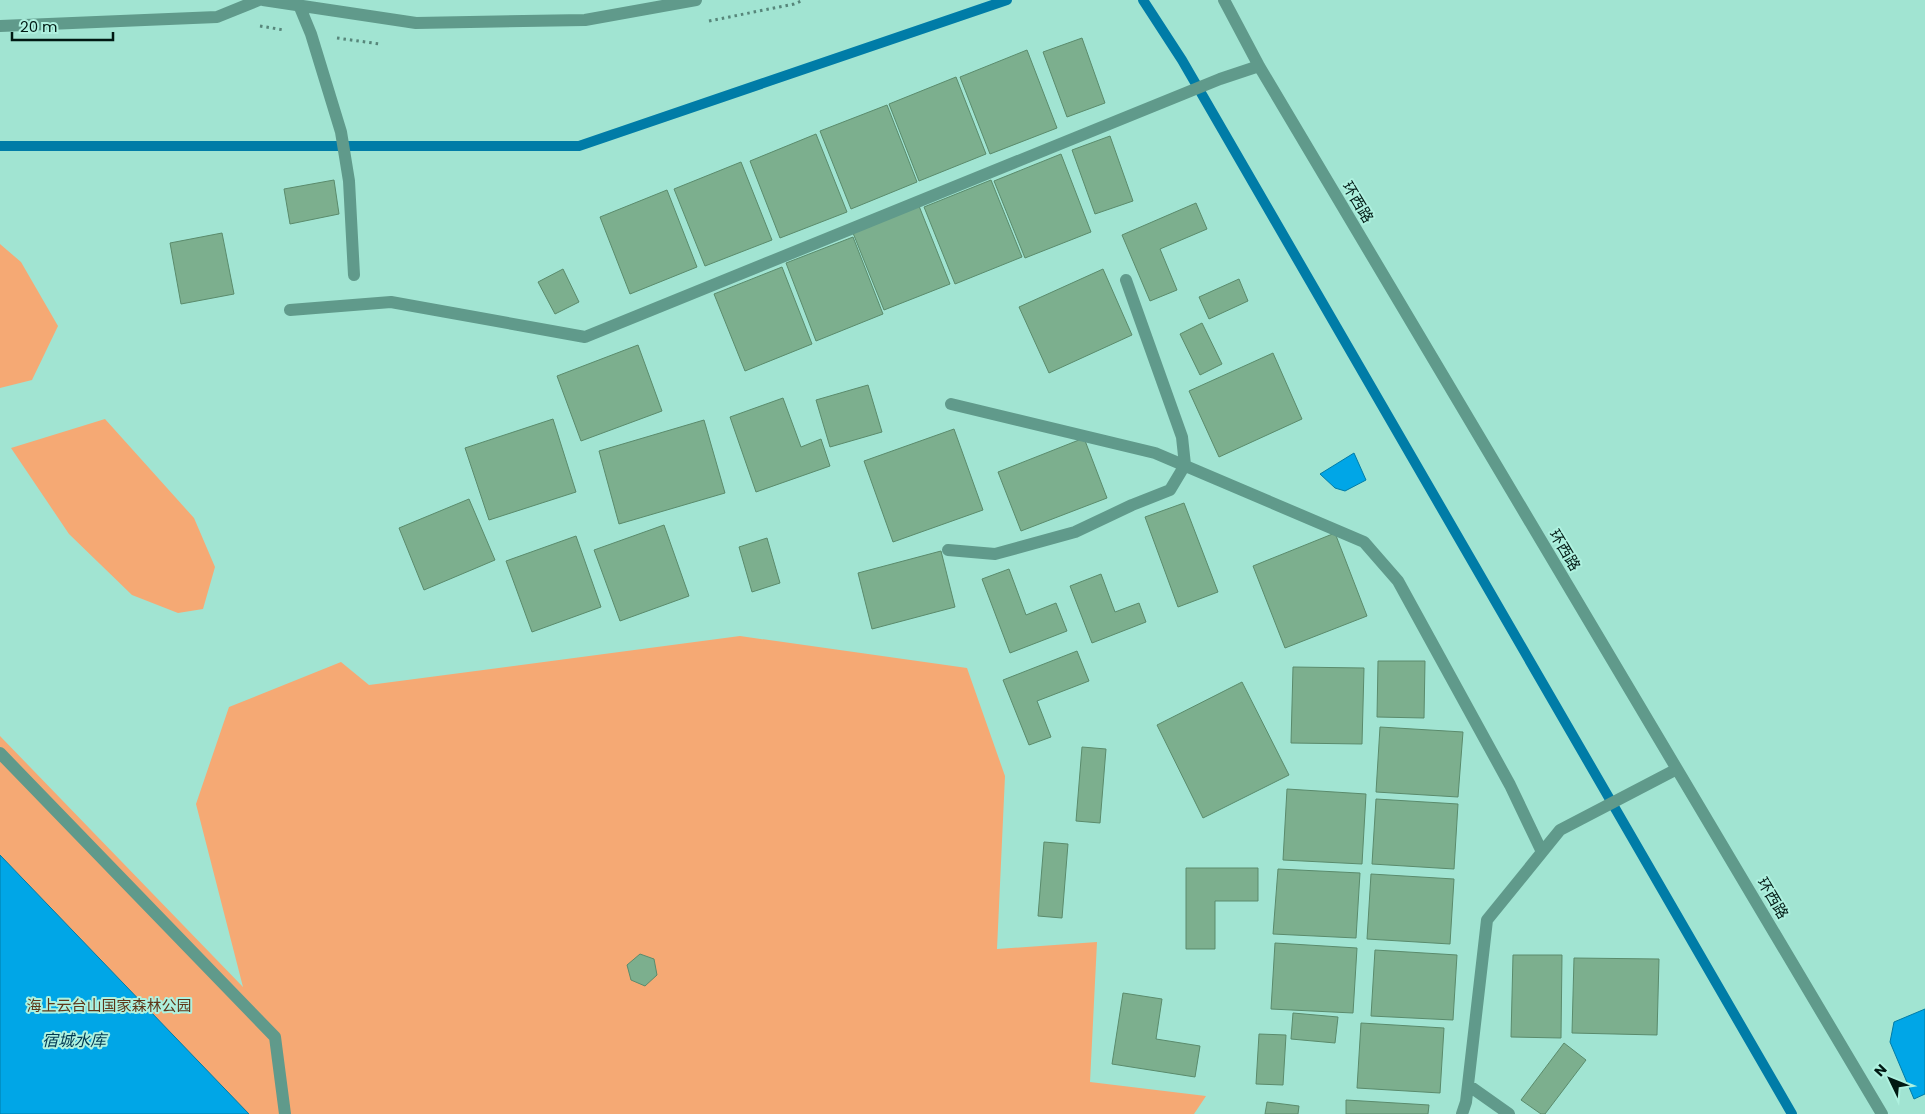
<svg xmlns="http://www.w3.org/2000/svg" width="1925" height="1114" viewBox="0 0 1925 1114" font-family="Poppins,'Noto Sans SC',sans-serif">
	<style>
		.green { fill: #f5a974 }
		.water { fill: #00a6e7; stroke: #007ca7 }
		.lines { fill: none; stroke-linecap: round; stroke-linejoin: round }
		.stream { stroke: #007ca7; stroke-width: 10 }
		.building { fill: #7caf8e; stroke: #5a8b6c }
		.path { stroke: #57867a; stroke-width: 3; stroke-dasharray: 2.5 4; stroke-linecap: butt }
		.minor { stroke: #609a8b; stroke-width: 12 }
		.labels { text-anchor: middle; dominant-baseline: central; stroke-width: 4; stroke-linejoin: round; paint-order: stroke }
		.street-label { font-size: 15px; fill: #001913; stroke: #aef1df }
		.park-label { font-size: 15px; fill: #5e3619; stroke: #aef1df }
		.water-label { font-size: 16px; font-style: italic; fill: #003953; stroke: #aef1df }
	</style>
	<rect width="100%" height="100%" fill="#a1e4d2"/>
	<!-- green -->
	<path class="green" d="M 0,244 L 21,262 L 58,326 L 32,380 L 0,388 Z
		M 105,419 L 194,518 L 215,567 L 203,609 L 178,613 L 132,595 L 69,534 L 11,448 Z
		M 740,636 L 967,668 L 1005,776 L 997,949 L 1097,942 L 1090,1082 L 1206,1096 L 1194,1114 L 0,1114 L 0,736 L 243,987 L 196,804 L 229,707 L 341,662 L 369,685 Z"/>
	<!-- water -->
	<path class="water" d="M 1354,453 L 1366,480 L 1345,491 L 1335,488 L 1320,474 Z
		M 0,855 L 249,1114 L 0,1114 Z
		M 1925,1009 L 1925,1094 L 1914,1099 L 1890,1042 L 1894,1022 Z"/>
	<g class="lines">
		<!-- stream -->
		<path class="stream" d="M 1143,0 L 1182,60 L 1792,1114
			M 0,146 L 579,146 L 1007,0"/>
	</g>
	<!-- building -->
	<path class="building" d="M 1082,38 L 1105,103 L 1067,117 L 1043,52 Z
		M 1027,50 L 1057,128 L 990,154 L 960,77 Z
		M 956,77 L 986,154 L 919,181 L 889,104 Z
		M 887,105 L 917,182 L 851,209 L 820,131 Z
		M 816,134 L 847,212 L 780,238 L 750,161 Z
		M 1110,136 L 1133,201 L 1095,214 L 1072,150 Z
		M 1061,154 L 1091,232 L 1025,258 L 994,181 Z
		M 741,162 L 772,240 L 705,266 L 674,189 Z
		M 334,180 L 339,214 L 290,224 L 284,189 Z
		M 991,180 L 1022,257 L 955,284 L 924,207 Z
		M 667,190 L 697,267 L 630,294 L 600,217 Z
		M 1196,203 L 1207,229 L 1160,249 L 1177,290 L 1150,301 L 1122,235 Z
		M 919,206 L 950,284 L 884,310 L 853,233 Z
		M 222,233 L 234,294 L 181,304 L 170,243 Z
		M 853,237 L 883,314 L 816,341 L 786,263 Z
		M 782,267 L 812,344 L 745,371 L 714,294 Z
		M 563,269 L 579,302 L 555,314 L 538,282 Z
		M 1103,269 L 1132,335 L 1049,373 L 1019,307 Z
		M 1239,279 L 1248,301 L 1209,319 L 1199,297 Z
		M 1202,323 L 1222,364 L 1200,375 L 1180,334 Z
		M 638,345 L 662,411 L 581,441 L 557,376 Z
		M 1273,353 L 1302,419 L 1219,457 L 1189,391 Z
		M 868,385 L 882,432 L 830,447 L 816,400 Z
		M 783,398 L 801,447 L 821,439 L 830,466 L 756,492 L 730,417 Z
		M 553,419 L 576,492 L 489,520 L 465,448 Z
		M 704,420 L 725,493 L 619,524 L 599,451 Z
		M 954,429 L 983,510 L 893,542 L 864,461 Z
		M 1084,438 L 1107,498 L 1021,531 L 998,472 Z
		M 469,499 L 495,560 L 424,590 L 399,528 Z
		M 1184,503 L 1218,592 L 1178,607 L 1145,517 Z
		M 664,525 L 689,596 L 620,621 L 594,550 Z
		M 1335,533 L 1367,616 L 1285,648 L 1253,566 Z
		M 576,536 L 601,607 L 532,632 L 506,561 Z
		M 767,538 L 780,583 L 752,592 L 739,547 Z
		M 941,551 L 955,607 L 872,629 L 858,573 Z
		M 1009,569 L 1026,615 L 1056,603 L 1067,631 L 1010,653 L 982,579 Z
		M 1101,574 L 1115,612 L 1139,603 L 1146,622 L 1092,643 L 1070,586 Z
		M 1077,651 L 1089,681 L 1037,701 L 1051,737 L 1029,745 L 1003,680 Z
		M 1378,661 L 1425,661 L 1424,718 L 1377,717 Z
		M 1293,667 L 1364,668 L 1362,744 L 1291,743 Z
		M 1242,682 L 1289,775 L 1203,818 L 1157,725 Z
		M 1380,727 L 1463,732 L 1458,797 L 1376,792 Z
		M 1082,747 L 1106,749 L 1100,823 L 1076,821 Z
		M 1287,789 L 1366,794 L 1362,864 L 1283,860 Z
		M 1376,799 L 1458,804 L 1454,869 L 1372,864 Z
		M 1044,842 L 1068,844 L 1062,918 L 1038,916 Z
		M 1186,868 L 1258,868 L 1258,901 L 1215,901 L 1215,949 L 1186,949 Z
		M 1278,869 L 1360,873 L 1356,938 L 1273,934 Z
		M 1371,874 L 1454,879 L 1450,944 L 1367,939 Z
		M 1275,943 L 1357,948 L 1353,1013 L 1271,1009 Z
		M 1375,950 L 1457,955 L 1453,1020 L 1371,1016 Z
		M 640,954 L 654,959 L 657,975 L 645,986 L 631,980 L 627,965 Z
		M 1513,955 L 1562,955 L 1561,1038 L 1511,1037 Z
		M 1574,958 L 1659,959 L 1657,1035 L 1572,1033 Z
		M 1123,993 L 1162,999 L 1156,1039 L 1200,1046 L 1195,1077 L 1112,1064 Z
		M 1293,1013 L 1338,1017 L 1335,1043 L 1291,1039 Z
		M 1361,1023 L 1444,1028 L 1440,1093 L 1357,1088 Z
		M 1259,1034 L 1286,1035 L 1283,1085 L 1256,1084 Z
		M 1564,1043 L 1586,1060 L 1545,1114 L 1541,1114 L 1521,1100 Z
		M 1346,1100 L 1429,1105 L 1428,1114 L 1346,1114 Z
		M 1267,1102 L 1299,1106 L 1298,1114 L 1265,1114 Z"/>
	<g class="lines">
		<!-- path -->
		<path class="path" d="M 709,21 L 794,4 L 804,0
			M 260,26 L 284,30
			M 337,38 L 380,44"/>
		<!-- minor -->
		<path class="minor" d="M 263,0 L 416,23 L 585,20 L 696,0
			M 1224,0 L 1259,66 L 1882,1114
			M 299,5 L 311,34 L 341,132 L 349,181 L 354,275
			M 0,26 L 217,17 L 259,0
			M 290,310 L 391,302 L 585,337 L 1220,79 L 1259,66
			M 951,404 L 1155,453 L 1364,542 L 1398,581 L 1510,785 L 1542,852
			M 948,550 L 995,554 L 1075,532 L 1132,505 L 1170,490 L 1185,465 L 1182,437 L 1126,280
			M 0,753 L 275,1037 L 285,1114
			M 1468,1085 L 1509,1114
			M 1462,1114 L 1466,1102 L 1487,920 L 1560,830 L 1677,769"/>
	</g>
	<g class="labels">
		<!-- street labels -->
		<g class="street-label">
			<text transform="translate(1358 202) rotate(59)">环西路</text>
			<text transform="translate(1565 550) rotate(59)">环西路</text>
			<text transform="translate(1773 898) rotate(59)">环西路</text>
		</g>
		<!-- park labels -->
		<g class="park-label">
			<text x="109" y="1005">海上云台山国家森林公园</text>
		</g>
		<!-- water labels -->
		<g class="water-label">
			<text x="74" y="1040">宿城水库</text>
		</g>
	</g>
	<!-- north arrow -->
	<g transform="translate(1890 1079) rotate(313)" stroke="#aef1df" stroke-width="4" paint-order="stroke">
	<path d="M0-4L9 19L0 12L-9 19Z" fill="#001913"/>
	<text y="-8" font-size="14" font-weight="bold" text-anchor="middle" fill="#001913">N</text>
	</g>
	<!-- scale -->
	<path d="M12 32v8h101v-8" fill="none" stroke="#001913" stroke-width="2.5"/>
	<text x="20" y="32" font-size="15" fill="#001913" stroke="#aef1df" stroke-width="4" paint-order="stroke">20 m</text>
</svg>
